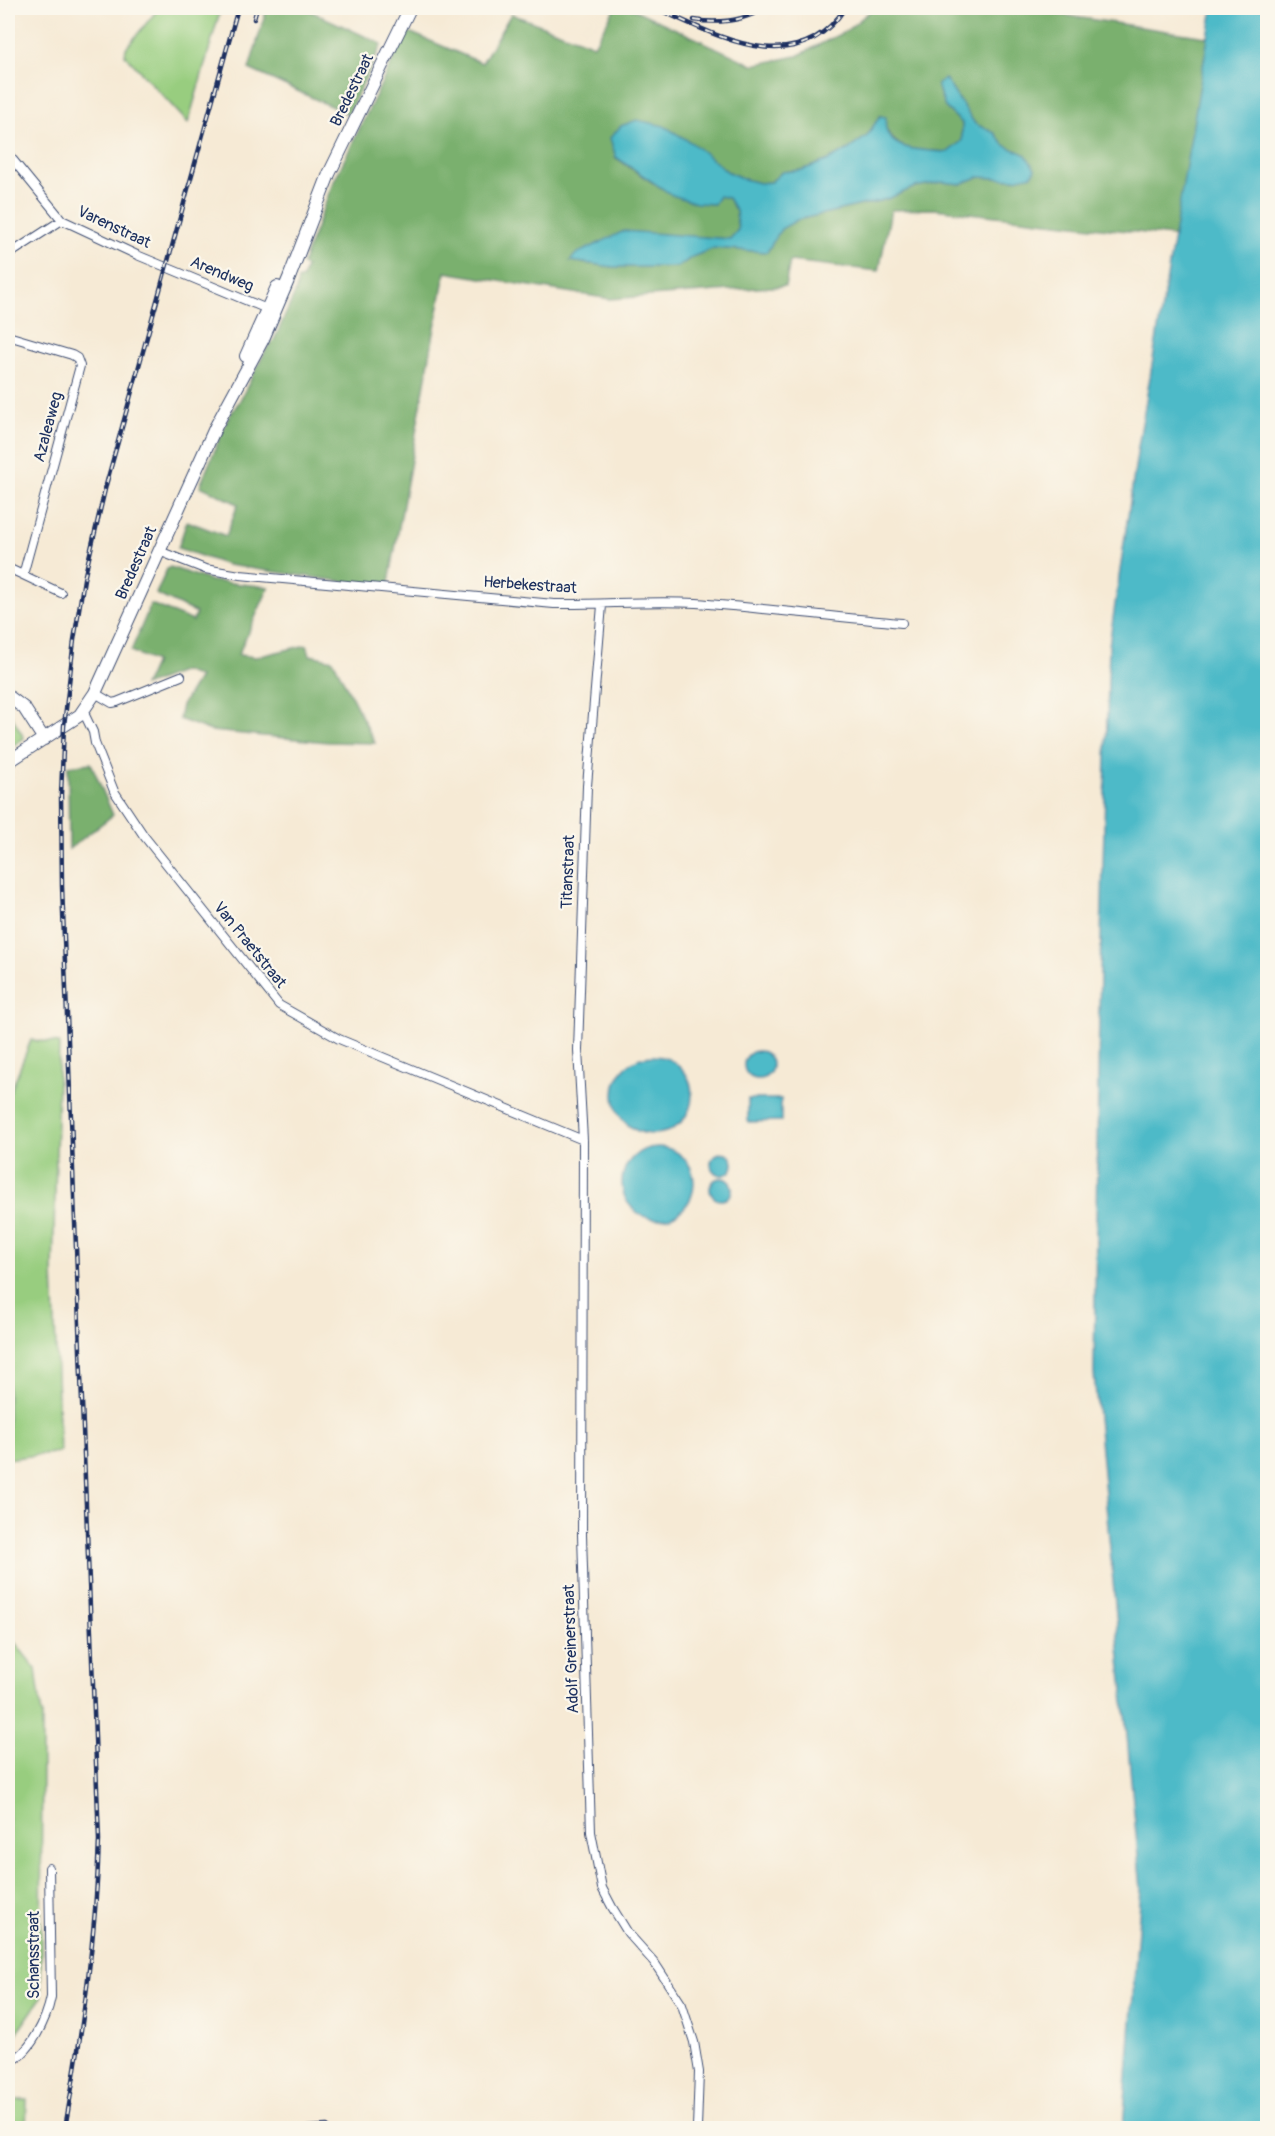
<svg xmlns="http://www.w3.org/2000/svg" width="1275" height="2136" viewBox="0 0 1275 2136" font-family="Pangolin,sans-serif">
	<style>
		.green { fill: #98cd7f; stroke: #5a7e6e; stroke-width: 1.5 }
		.forest { fill: #7ab06e; stroke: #4a7066; stroke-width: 1.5; fill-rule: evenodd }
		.water { fill: #4dbac8; stroke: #347493; stroke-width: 1.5 }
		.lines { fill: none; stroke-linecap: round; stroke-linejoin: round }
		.street-casing { stroke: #3c4b70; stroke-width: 10 }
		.secondary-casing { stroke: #3c4b70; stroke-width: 14 }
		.street { stroke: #fff; stroke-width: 8 }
		.secondary { stroke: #fff; stroke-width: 12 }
		.rail-casing { stroke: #1b2f5e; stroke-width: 4.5 }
		.rail { stroke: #fbf7ec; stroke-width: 2; stroke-dasharray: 7; stroke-linecap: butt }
		.labels { text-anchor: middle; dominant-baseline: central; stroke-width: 4.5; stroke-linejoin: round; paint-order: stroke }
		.street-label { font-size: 16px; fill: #1b2f5e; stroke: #fbf7ec }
	</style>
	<rect width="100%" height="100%" fill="#fbf7ec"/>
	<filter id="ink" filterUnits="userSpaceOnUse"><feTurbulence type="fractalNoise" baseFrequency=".0167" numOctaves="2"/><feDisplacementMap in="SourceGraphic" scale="12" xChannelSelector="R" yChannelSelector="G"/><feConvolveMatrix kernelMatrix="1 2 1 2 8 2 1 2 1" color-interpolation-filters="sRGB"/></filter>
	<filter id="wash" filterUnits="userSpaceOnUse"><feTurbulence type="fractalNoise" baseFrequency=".008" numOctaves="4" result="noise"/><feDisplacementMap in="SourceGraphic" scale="24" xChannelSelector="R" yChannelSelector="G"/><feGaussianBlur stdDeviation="1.35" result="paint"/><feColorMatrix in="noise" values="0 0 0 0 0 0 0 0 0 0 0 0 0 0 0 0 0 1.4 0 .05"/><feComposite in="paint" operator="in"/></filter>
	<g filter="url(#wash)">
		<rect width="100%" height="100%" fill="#f6ead5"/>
		<!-- green -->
		<path class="green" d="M 159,8 L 221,8 L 188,123 L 125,55 L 126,48 Z
			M 8,712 L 11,715 L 24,738 L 8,749 Z
			M 31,1040 L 59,1043 L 53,1271 L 60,1452 L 8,1459 L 8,1098 Z
			M 8,1634 L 36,1669 L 42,1716 L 41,1998 L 8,2046 Z
			M 8,2100 L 27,2100 L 26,2128 L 8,2128 Z"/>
		<!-- forest -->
		<path class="forest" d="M 267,8 L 304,8 L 382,44 L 348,114 L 249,69 Z
			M 615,8 L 631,8 L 753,65 L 797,56 L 846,31 L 874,8 L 1017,8 L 1212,38 L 1180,237 L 934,209 L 891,210 L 879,271 L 790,261 L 785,286 L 610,299 L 445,272 L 388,588 L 227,565 L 178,548 L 187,521 L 226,536 L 238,504 L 200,486 L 228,418 L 239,402 L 267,348 L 274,340 L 296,291 L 298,279 L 302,279 L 306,267 L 302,265 L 332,185 L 407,31 L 482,63 L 511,14 L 594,45 ZM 945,79 L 975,124 L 995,133 L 1004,145 L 1026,155 L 1015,179 L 978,177 L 961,184 L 942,182 L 915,187 L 887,199 L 797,220 L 781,228 L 767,252 L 714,248 L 692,257 L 678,267 L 613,267 L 571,261 L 624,232 L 730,239 L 738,230 L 736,211 L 728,198 L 719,196 L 713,204 C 675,202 647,179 616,158 L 713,160 L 728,172 L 744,179 L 759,183 L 771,182 L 782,172 L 802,170 L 829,160 L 849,149 L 867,136 L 880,116 C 895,155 912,149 948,152 L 962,141 L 962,123 L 945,107 L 937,85 Z
			M 170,567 L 212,581 L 269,587 L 238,655 L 256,657 L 307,645 L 310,655 L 333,660 L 375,743 L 328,742 L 211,731 L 179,719 L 182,705 L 199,677 L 184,671 L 144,686 L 155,662 L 131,651 L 151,604 L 193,621 L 196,613 L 156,594 L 167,569 Z
			M 91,763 L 113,815 L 69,849 L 68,766 Z"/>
		<!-- water -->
		<path class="water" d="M 1213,8 L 1268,8 L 1268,2128 L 1123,2128 L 1141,1889 L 1094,1373 L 1099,1011 L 1109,646 L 1138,447 Z
			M 945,79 L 975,124 L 995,133 L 1004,145 L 1026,155 L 1035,169 L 1032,175 L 1015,179 L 978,177 L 961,184 L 942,182 L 915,187 L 887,199 L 797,220 L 781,229 L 767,252 L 714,248 L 692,257 L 678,267 L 613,267 L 570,261 L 576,254 L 624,231 L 730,239 L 738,230 L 736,211 L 728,198 L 719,196 L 714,204 L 696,203 L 672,195 L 616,157 L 610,138 L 621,126 L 637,120 L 664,126 L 692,143 L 728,172 L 744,179 L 759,183 L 771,182 L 782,172 L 802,170 L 829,160 L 849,149 L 867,136 L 880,116 L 886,117 C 880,153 924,150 948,152 L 962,141 L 962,123 L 945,107 L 937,85 Z
			M744 1065a14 14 0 1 1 28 0a14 14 0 1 1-28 0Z
			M614 1095a39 39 0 1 1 78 0a39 39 0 1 1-78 0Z
			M 748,1099 L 781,1099 L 781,1121 L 748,1122 Z
			M622 1183a36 36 0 1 1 72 0a36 36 0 1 1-72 0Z
			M711 1164a11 11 0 1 1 22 0a11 11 0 1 1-22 0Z
			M710 1189a11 11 0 1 1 22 0a11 11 0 1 1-22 0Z"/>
	</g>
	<g filter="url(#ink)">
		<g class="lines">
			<defs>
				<path id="street" d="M 8,154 L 62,220 L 137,255 L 267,309
					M 8,255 L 62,220
					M 8,336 L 72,355 L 77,358 L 80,366 L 23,575
					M 159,551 L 205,569 L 240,575 L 554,604 C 601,605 649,600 696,603 C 765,608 833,617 902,623
					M 8,568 L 61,593
					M 602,605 L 587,786 L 578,1050 L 583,1140 L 582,1535 L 591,1832 L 602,1888 L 612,1907 L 628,1933 L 654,1962 L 682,2005 L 694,2042 L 699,2072 L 697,2128
					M 95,693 L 112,703 L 117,702 L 181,676
					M 83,711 L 93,732 L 95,743 L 114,791 L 144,836 L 279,1005 L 339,1039 L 583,1140
					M 8,2062 C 30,2056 47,2018 51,1997 L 49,1868"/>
				<path id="secondary" d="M 246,356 L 277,287
					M 8,696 L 24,708 L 44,739
					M 8,762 L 80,715 L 95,693 L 216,426 L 263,339 L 289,278 L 329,174 L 410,8"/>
			</defs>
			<!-- street casing -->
			<use href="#street" class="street-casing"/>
			<!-- secondary casing -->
			<use href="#secondary" class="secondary-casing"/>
			<!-- street -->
			<use href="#street" class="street"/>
			<!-- secondary -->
			<use href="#secondary" class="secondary"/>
			<defs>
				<path id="rail" d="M 655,8 C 715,34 796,83 845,8
					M 254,19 L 257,8
					M 694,20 C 720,24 743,21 765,8
					M 65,2128 C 82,2032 96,1938 99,1840 L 62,886 L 61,794 L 64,726 L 74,640 L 84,579 L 106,485 L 238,8
					M 293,2128 L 327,2126"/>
			</defs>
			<!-- rail casing -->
			<use href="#rail" class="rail-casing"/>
			<!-- rail -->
			<use href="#rail" class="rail"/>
		</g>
	</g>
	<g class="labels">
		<!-- street labels -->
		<g class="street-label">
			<text transform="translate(352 90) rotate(-64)">Bredestraat</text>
			<text transform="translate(114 227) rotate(25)">Varenstraat</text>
			<text transform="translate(222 274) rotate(23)">Arendweg</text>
			<text transform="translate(48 427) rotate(-75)">Azaleaweg</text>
			<text transform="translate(136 563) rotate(-66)">Bredestraat</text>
			<text transform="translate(530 585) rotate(4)">Herbekestraat</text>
			<text transform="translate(568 872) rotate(-88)">Titanstraat</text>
			<text transform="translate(250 945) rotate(51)">Van Praetstraat</text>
			<text transform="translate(571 1649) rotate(-92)">Adolf Greinerstraat</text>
			<text transform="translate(34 1955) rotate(-90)">Schansstraat</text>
		</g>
	</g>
	<!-- margin -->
	<rect width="1275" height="2136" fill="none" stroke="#fbf7ec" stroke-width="30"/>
</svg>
